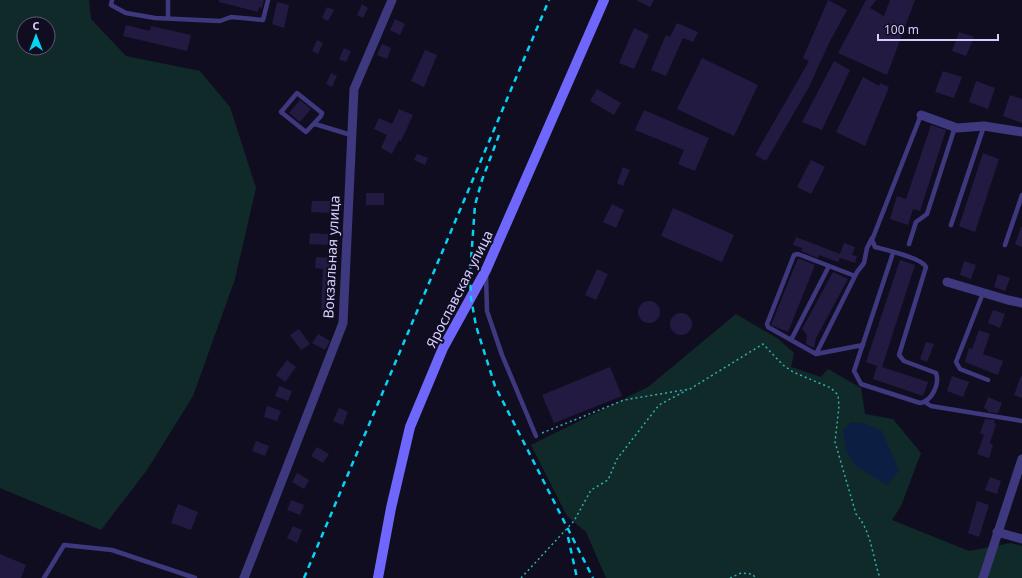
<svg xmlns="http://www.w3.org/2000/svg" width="1022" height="578" viewBox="0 0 1022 578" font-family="'Noto Sans',sans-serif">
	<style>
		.green { fill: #102a2a; fill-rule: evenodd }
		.water { fill: #0c1e41 }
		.building { fill: #231a41 }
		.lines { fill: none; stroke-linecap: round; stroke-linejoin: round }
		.path { stroke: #30b0ab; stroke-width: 1.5; stroke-dasharray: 2 3; stroke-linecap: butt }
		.lane { stroke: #3e397e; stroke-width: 4.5 }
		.street { stroke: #3e397e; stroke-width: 9 }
		.secondary { stroke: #6f67fc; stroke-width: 10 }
		.rail { stroke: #05d4f3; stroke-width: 2.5; stroke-dasharray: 6 5; stroke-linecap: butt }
		.labels { text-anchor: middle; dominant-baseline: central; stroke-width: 4; stroke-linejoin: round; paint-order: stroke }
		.street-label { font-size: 14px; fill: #d4cefe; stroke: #110d20 }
	</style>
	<rect width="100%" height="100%" fill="#110d20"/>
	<!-- green -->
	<path class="green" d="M 0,0 L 89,0 L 91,19 L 126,56 L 200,71 L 230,107 L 256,188 L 235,279 L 193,396 L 147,470 L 101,530 L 0,488 ZM 24,24 L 48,24 L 48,48 L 24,48 Z
		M 736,314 L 777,338 L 794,353 L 791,367 L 821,377 L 828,369 L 861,388 L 865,414 L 893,419 L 921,453 L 901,506 L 892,520 L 969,551 L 1011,543 L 1022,546 L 1022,578 L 606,578 L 586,532 L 567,516 L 531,445 L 648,387 Z"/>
	<!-- water -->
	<path class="water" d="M 851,422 L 863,423 L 882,431 L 899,471 L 887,485 L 856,466 L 846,451 L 843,430 Z"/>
	<!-- building -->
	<path class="building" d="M 219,0 L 264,0 L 262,8 L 259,7 L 258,12 L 219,2 Z
		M 636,0 L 654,0 L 650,7 Z
		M 828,0 L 847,10 L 829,43 L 809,87 L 766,161 L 755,155 L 809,61 L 803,58 Z
		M 866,0 L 876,0 L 870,8 L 884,16 L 890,0 L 915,0 L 887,75 L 838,53 Z
		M 277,2 L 289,5 L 284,28 L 272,24 Z
		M 362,4 L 368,8 L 363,18 L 357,15 Z
		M 327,7 L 334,10 L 328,21 L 322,18 Z
		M 395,19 L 405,24 L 400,35 L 390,30 Z
		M 677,23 L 698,32 L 693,42 L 683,38 L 666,76 L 651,70 L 666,35 L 670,37 Z
		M 126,25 L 150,31 L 151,26 L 191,35 L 187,51 L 123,36 Z
		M 634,28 L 649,35 L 634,69 L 619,63 Z
		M 959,32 L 974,37 L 966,56 L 952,51 Z
		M 317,40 L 323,43 L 318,54 L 312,51 Z
		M 382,44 L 391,48 L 387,59 L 377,55 Z
		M 344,48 L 351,51 L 346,62 L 339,59 Z
		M 425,50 L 437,55 L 424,87 L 411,81 Z
		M 702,58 L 758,85 L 734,136 L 677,109 Z
		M 834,61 L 850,70 L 822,130 L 802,122 Z
		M 943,71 L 962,77 L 954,98 L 935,92 Z
		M 331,73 L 337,76 L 332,87 L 326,84 Z
		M 863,77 L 879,86 L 880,83 L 889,87 L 865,146 L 836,132 Z
		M 976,81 L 995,88 L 988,109 L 969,102 Z
		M 597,89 L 621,103 L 614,115 L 590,101 Z
		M 1010,95 L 1022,99 L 1022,123 L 1003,116 Z
		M 300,100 L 311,109 L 300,122 L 289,113 Z
		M 399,109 L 413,115 L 401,141 L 399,140 L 392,154 L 381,148 L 387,135 L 374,129 L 379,118 L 392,124 Z
		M 644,110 L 709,138 L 695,171 L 678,164 L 684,150 L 635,130 Z
		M 931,125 L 946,130 L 920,211 L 913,209 L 908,225 L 890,219 L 897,196 L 906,199 Z
		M 983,153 L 999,159 L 975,232 L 959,226 Z
		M 417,154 L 428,158 L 425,165 L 414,160 Z
		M 811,160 L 825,167 L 811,194 L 797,187 Z
		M 623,167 L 630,170 L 623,186 L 617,183 Z
		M 366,193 L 384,193 L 384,205 L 366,205 Z
		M 312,201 L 331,201 L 330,213 L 311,212 Z
		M 612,204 L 624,210 L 616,228 L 603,222 Z
		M 673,208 L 734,235 L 722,262 L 661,236 Z
		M 1021,227 L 1022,227 L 1022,247 L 1015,244 Z
		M 310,233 L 328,234 L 328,245 L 309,244 Z
		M 796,237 L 840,254 L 844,243 L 855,247 L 852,255 L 857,256 L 855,263 L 840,258 L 838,262 L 819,255 L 818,258 L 801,251 L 802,248 L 793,245 Z
		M 316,257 L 334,258 L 332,311 L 321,310 L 323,269 L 315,268 Z
		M 798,258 L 815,265 L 788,332 L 771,325 Z
		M 900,260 L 915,265 L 882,367 L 928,382 L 923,396 L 873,379 L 877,366 L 866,362 Z
		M 964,261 L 976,265 L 971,279 L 960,275 Z
		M 597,269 L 608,274 L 596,300 L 585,295 Z
		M 833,272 L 848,279 L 816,338 L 814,348 L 806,344 L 807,335 L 802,329 Z
		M 998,274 L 1010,278 L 1005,291 L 994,287 Z
		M638 312a11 11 0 1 1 22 0a11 11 0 1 1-22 0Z
		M 993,310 L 1005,314 L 1000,328 L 988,323 Z
		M670 324a11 11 0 1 1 22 0a11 11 0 1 1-22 0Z
		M 299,329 L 310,344 L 301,350 L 290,335 Z
		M 979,330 L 990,334 L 983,354 L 1003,361 L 998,375 L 965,362 L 969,348 L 972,349 Z
		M 318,334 L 330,341 L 325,350 L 312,343 Z
		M 926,342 L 934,344 L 927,362 L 920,359 Z
		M 287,360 L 296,367 L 285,382 L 276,375 Z
		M 610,367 L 622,396 L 554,423 L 542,395 Z
		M 952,376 L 969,382 L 963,397 L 947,391 Z
		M 1021,376 L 1022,377 L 1022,398 L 1014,395 Z
		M 279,386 L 292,391 L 288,401 L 275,396 Z
		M 988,397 L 1002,403 L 998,413 L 988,412 L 988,410 L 984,408 Z
		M 267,406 L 281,411 L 277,421 L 264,417 Z
		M 339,408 L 348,412 L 343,425 L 333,421 Z
		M 985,419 L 995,420 L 994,423 L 996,424 L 990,443 L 993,445 L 989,458 L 977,454 L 984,435 L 980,433 Z
		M 256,441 L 269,446 L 265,456 L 252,451 Z
		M 317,447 L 329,454 L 323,463 L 311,456 Z
		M 297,473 L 309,480 L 304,489 L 292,482 Z
		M 990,477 L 1001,481 L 997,494 L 985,490 Z
		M 291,500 L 304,505 L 300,515 L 287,510 Z
		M 977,501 L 989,505 L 979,537 L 968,533 Z
		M 178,504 L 198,512 L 191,530 L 171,523 Z
		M 293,526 L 302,530 L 297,543 L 287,538 Z
		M 0,554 L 26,565 L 21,578 L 0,578 Z"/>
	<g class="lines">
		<!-- path -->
		<path class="path" d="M 542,433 L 624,400 L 690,389 L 763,344 L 783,365 L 793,372 L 831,388 L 838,395 L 839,406 L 835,442 L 856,514 C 872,532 872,556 880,578
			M 521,578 L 574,521 L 591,490 L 608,480 L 617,459 L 659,405 L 687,390
			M 730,578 L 741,573 L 752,574 L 756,578"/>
		<!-- lane -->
		<path class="lane" d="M 112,0 L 111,5 L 126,13 L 155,18 L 220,21 L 231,17 L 263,20 L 268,0
			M 168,0 L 168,18
			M 297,93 L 322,113 L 321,116 L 306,132 L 281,112 Z
			M 315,124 L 351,135
			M 951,225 L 984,126
			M 909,244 L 916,222 L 927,214 L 955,127
			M 1005,245 L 1022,195
			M 893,253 L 854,371 L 861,384 L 920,403 C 932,401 940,384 936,373 L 904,361 L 899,355 L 926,267 C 922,258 886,250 875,247 L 872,240 L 921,115
			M 486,275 L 487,311 L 502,355 L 536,436
			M 983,293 L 956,362 L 960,369 L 988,380
			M 791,340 L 829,266
			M 863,345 L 816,354 L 857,272 L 864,263 L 867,248 L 872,238
			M 816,354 L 768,327 L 767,324 L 794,255 L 798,254 L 855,276
			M 925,402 L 931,406 L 1022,421
			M 44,578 L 64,545 L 112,550 L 195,578"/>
		<!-- street -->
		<path class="street" d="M 921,115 L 957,128 L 984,126 L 1022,132
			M 947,282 L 1008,300 L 1022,303
			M 997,532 L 1022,539
			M 244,578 L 343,323 L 354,89 L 392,0
			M 983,578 L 1022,459"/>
		<!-- secondary -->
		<path class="secondary" d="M 378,578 L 391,508 L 410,427 L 443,348 L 486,270 L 604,0"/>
		<!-- rail -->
		<path class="rail" d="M 499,135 L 482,180 L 475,205 L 470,274 L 471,298 L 476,326 L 495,386 L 593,578
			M 568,537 L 577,578
			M 304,578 L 549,0"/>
	</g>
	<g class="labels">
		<!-- street labels -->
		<g class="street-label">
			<text transform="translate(331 257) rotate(-87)">Вокзальная улица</text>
			<text transform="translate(459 289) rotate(-63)">Ярославская улица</text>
		</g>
	</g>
	<!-- north arrow -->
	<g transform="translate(36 36)"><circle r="19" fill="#110d20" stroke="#5f5a79"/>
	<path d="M0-3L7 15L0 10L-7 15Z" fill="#05d4f3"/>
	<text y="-6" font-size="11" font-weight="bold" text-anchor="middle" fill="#d4cefe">С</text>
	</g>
	<!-- scale -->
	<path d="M878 34v6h120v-6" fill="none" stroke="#d4cefe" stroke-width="2"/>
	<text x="884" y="34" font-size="12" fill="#d4cefe" stroke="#110d20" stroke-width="3" paint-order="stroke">100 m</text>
</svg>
